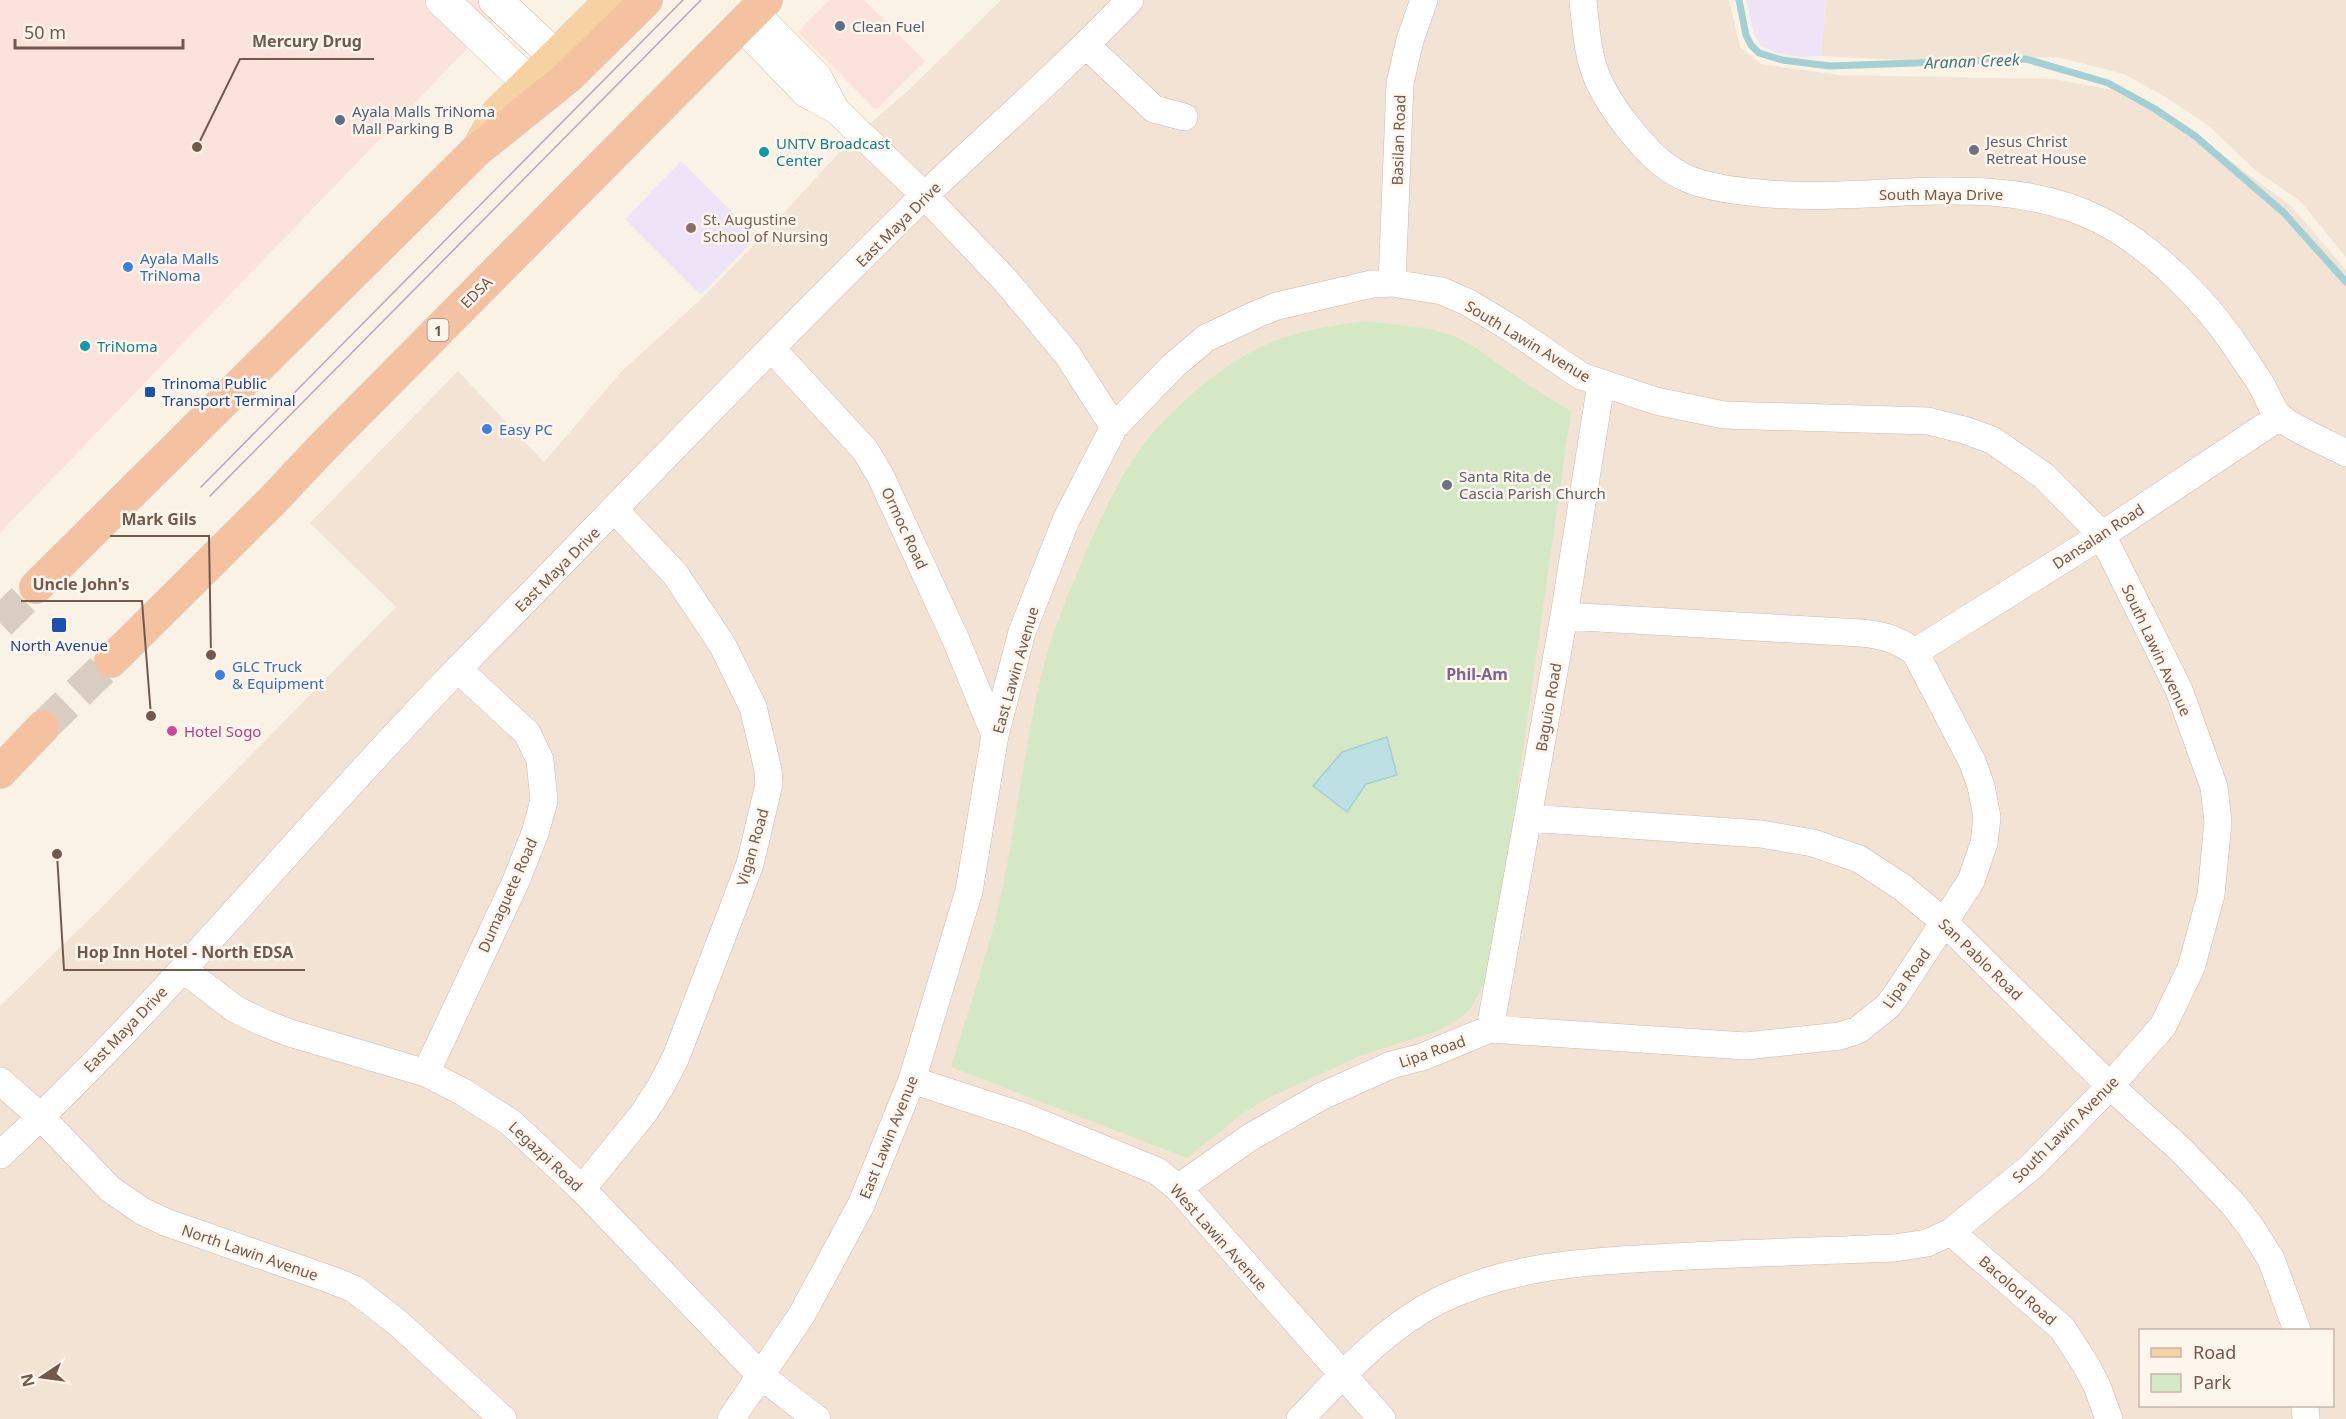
<svg xmlns="http://www.w3.org/2000/svg" width="2346" height="1419" viewBox="0 0 2346 1419" font-family="'Noto Sans',sans-serif">
	<style>
		.residential { fill: #f2e3d5; fill-rule: evenodd }
		.commercial { fill: #fbe2db }
		.education { fill: #efe3f8 }
		.green { fill: #d5e8c5 }
		.water { fill: #bce0e4; stroke: #a2d0d5; stroke-width: 1.5 }
		.lines { fill: none; stroke-linecap: round; stroke-linejoin: round }
		.stream { stroke: #a2d0d5; stroke-width: 7 }
		.trunk-tunnel { stroke: #d9ccc0; stroke-width: 33; stroke-dasharray: 33 16; stroke-linecap: butt }
		.minor-casing { stroke: #ccb9ad; stroke-width: 28 }
		.tertiary-casing { stroke: #ccb9ad; stroke-width: 34 }
		.primary-casing { stroke: #d8d0cd; stroke-width: 34 }
		.trunk-casing { stroke: #d8d0cd; stroke-width: 34 }
		.minor { stroke: #fff; stroke-width: 27 }
		.tertiary { stroke: #fff; stroke-width: 33 }
		.primary { stroke: #f6d2a2; stroke-width: 33 }
		.trunk { stroke: #f4c2a1; stroke-width: 33 }
		.tram { stroke: #b4a5c4; stroke-width: 1.5 }
		.service-dot { fill: #5c6f8a; stroke: #fef6ec; stroke-width: 2 }
		.worship-dot { fill: #6b7280; stroke: #fef6ec; stroke-width: 2 }
		.culture-dot { fill: #0f9aa8; stroke: #fef6ec; stroke-width: 2 }
		.education-dot { fill: #8d6e63; stroke: #fef6ec; stroke-width: 2 }
		.shop-dot { fill: #3f7fe0; stroke: #fef6ec; stroke-width: 2 }
		.transit-dot { fill: #1a4fb4; stroke: #fef6ec; stroke-width: 2 }
		.hotel-dot { fill: #d1479c; stroke: #fef6ec; stroke-width: 2 }
		.labels { text-anchor: middle; dominant-baseline: central; stroke-width: 5; stroke-linejoin: round; paint-order: stroke }
		.shield { fill: #fef6ec; stroke: #9d877c; stroke-width: 1.5 }
		.shield-label { font-size: 14px; font-weight: bold; fill: #73584c }
		.service-label { font-size: 15px; fill: #4e5e75; stroke: #fef6ec; text-anchor: start }
		.street-label { font-size: 15px; fill: #73584c; stroke: #fef6ec }
		.worship-label { font-size: 15px; fill: #5b616d; stroke: #fef6ec; text-anchor: start }
		.culture-label { font-size: 15px; fill: #0d838f; stroke: #fef6ec; text-anchor: start }
		.education-label { font-size: 15px; fill: #785e54; stroke: #fef6ec; text-anchor: start }
		.shop-label { font-size: 15px; fill: #366cbe; stroke: #fef6ec; text-anchor: start }
		.transit-label { font-size: 15px; fill: #164399; stroke: #fef6ec; text-anchor: start }
		.hotel-label { font-size: 15px; fill: #b23c85; stroke: #fef6ec; text-anchor: start }
		.water-label { font-size: 16px; font-style: italic; fill: #43787f; stroke: #fef6ec }
		.neighbourhood-label { font-size: 16px; font-weight: bold; fill: #7e648f; stroke: #fef6ec }
		.leader { fill: none; stroke: #73584c; stroke-width: 2 }
		.callout-dot { fill: #73584c; stroke: #fef6ec; stroke-width: 2 }
		.callout-label { font-size: 16px; text-anchor: middle; font-weight: bold; fill: #73584c; stroke: #fef6ec; stroke-width: 5; stroke-linejoin: round; paint-order: stroke }
	</style>
	<rect width="100%" height="100%" fill="#fbf2e6"/>
	<!-- residential -->
	<path class="residential" d="M 1001,0 L 1729,0 L 1740,47 L 1761,64 L 1839,75 L 2054,79 L 2112,90 L 2193,133 L 2292,207 L 2346,270 L 2346,1419 L 0,1419 L 0,1006 L 104,905 L 396,607 L 310,523 L 458,371 L 544,462 L 622,371 L 699,301 L 759,240 L 849,142 L 911,88 ZM 2140,1330 L 2332,1330 L 2332,1406 L 2140,1406 Z
		M 1826,0 L 2346,0 L 2346,257 L 2300,201 L 2255,170 L 2208,125 L 2164,96 L 2124,74 L 2057,57 L 1905,60 L 1821,56 Z"/>
	<!-- commercial -->
	<path class="commercial" d="M 0,0 L 514,0 L 0,533 Z
		M 829,0 L 864,0 L 925,61 L 876,110 L 798,32 Z"/>
	<!-- education -->
	<path class="education" d="M 1746,0 L 1826,0 L 1821,56 L 1803,57 L 1776,53 L 1761,46 L 1754,35 Z
		M 681,161 L 757,237 L 701,295 L 625,219 Z"/>
	<!-- green -->
	<path class="green" d="M 1366,321 L 1431,329 L 1454,336 L 1475,347 L 1528,385 L 1571,411 L 1492,968 L 1470,1010 L 1454,1022 L 1437,1031 L 1362,1055 L 1268,1098 L 1242,1114 L 1187,1158 L 951,1067 C 969,1007 991,947 1003,885 C 1017,818 1024,748 1040,681 C 1049,639 1066,598 1083,559 C 1097,527 1111,494 1130,464 C 1158,418 1222,362 1272,342 C 1302,330 1334,325 1366,321 Z"/>
	<!-- water -->
	<path class="water" d="M 1387,737 L 1397,775 L 1366,784 L 1347,812 L 1313,786 L 1342,752 Z"/>
	<g class="lines">
		<!-- stream -->
		<path class="stream" d="M 1739,0 L 1746,35 L 1751,45 L 1759,53 L 1782,60 L 1830,66 L 2026,59 L 2108,83 L 2155,109 L 2195,136 L 2283,212 L 2346,282"/>
		<!-- trunk-tunnel -->
		<path class="trunk-tunnel" d="M 0,623 L 36,587
			M 43,727 L 111,661"/>
		<defs>
			<path id="minor" d="M 1583,0 C 1589,62 1591,81 1631,131 C 1645,148 1661,166 1682,176 C 1702,187 1737,191 1759,193 C 1871,205 1995,167 2100,220 C 2153,247 2207,302 2239,351 C 2246,362 2254,373 2261,384 C 2267,394 2272,411 2281,418 C 2295,430 2328,443 2346,453
				M 754,11 L 818,76 L 836,110 L 925,196 L 1006,281 L 1067,354 L 1114,427
				M 740,26 L 806,94 L 836,110
				M 1086,45 L 1154,109 L 1184,117
				M 1392,283 L 1400,83 L 1410,40 L 1424,0
				M 772,349 L 865,450 L 880,475 L 956,640 L 995,735
				M 1915,652 L 2102,535 L 2279,417
				M 1528,818 L 1761,834 L 1813,843 L 1859,859 L 1902,887 L 1944,922 L 2110,1086 L 2180,1149 L 2233,1204 L 2250,1226 L 2271,1259 L 2297,1330
				M 183,969 L 235,1009 L 264,1023 L 290,1033 L 426,1073 L 463,1092 L 510,1122 L 582,1189 L 761,1376 L 817,1419
				M 1490,1029 L 1564,616 L 1601,384
				M 426,1073 L 516,881 L 535,833 L 544,801 L 540,760 L 527,733 L 458,669
				M 912,1080 L 1025,1117 L 1157,1171 L 1178,1188 L 1382,1419
				M 0,1081 L 41,1117 L 110,1189 L 142,1211 L 165,1222 L 332,1280 L 354,1289 L 398,1323 L 503,1419
				M 0,1155 C 165,1003 305,825 462,665 C 616,508 767,349 924,196 C 993,131 1064,69 1130,0
				M 1178,1188 L 1249,1138 L 1322,1096 L 1391,1065 L 1422,1057 L 1490,1029 L 1746,1046 L 1840,1036 L 1858,1030 L 1888,1006 L 1899,991 L 1971,881 L 1984,843 L 1987,817 L 1981,786 L 1972,761 L 1915,652 C 1897,639 1883,635 1861,633 L 1564,616
				M 582,1189 L 643,1114 L 660,1088 L 676,1057 L 750,864 L 769,784 L 768,770 L 753,707 L 723,646 L 675,574 L 615,510
				M 1951,1232 L 2062,1328 L 2086,1365 L 2097,1386 L 2109,1419
				M 2305,1406 L 2306,1419
				M 731,1419 L 801,1316 L 861,1205 L 912,1080 L 969,891 L 995,735 L 1022,632 L 1066,520 L 1114,427 L 1173,366 L 1206,338 L 1257,314 L 1277,306 L 1372,284 L 1392,283 L 1442,291 L 1469,303 L 1512,329 L 1581,376 L 1656,401 L 1724,415 L 1928,421 L 1964,430 L 1992,440 L 2044,476 L 2102,535 L 2179,690 L 2214,787 L 2218,822 L 2211,895 L 2191,968 L 2163,1026 L 2110,1086 L 2032,1166 L 1951,1232 L 1927,1243 L 1895,1248 C 1821,1251 1747,1253 1672,1257 C 1593,1261 1511,1264 1438,1301 C 1384,1328 1341,1377 1300,1419"/>
			<path id="tertiary" d="M 442,0 L 529,83
				M 495,0 L 555,56"/>
			<path id="primary" d="M 482,142 L 498,113 L 612,0"/>
			<path id="trunk" d="M 36,587 L 477,150 L 569,76 L 646,0
				M 111,661 L 274,499 L 322,448 L 766,0
				M 0,772 L 43,727"/>
		</defs>
		<!-- minor casing -->
		<use href="#minor" class="minor-casing"/>
		<!-- tertiary casing -->
		<use href="#tertiary" class="tertiary-casing"/>
		<!-- primary casing -->
		<use href="#primary" class="primary-casing"/>
		<!-- trunk casing -->
		<use href="#trunk" class="trunk-casing"/>
		<!-- minor -->
		<use href="#minor" class="minor"/>
		<!-- tertiary -->
		<use href="#tertiary" class="tertiary"/>
		<!-- primary -->
		<use href="#primary" class="primary"/>
		<!-- trunk -->
		<use href="#trunk" class="trunk"/>
		<!-- tram -->
		<path class="tram" d="M 201,487 L 683,0
			M 210,496 L 701,0"/>
	</g>
	<!-- markers -->
	<g class="service-dot">
		<circle cx="840" cy="26" r="6"/>
		<circle cx="340" cy="120" r="6"/>
	</g>
	<g class="worship-dot">
		<circle cx="1974" cy="150" r="6"/>
		<circle cx="1447" cy="485" r="6"/>
	</g>
	<g class="culture-dot">
		<circle cx="764" cy="152" r="6"/>
		<circle cx="85" cy="346" r="6"/>
	</g>
	<circle class="education-dot" cx="691" cy="228" r="6"/>
	<g class="shop-dot">
		<circle cx="128" cy="267" r="6"/>
		<circle cx="487" cy="429" r="6"/>
		<circle cx="220" cy="675" r="6"/>
	</g>
	<g class="transit-dot">
		<rect x="144" y="386" width="12" height="12" rx="3"/>
		<rect x="51" y="617" width="16" height="16" rx="3"/>
	</g>
	<circle class="hotel-dot" cx="172" cy="731" r="6"/>
	<g class="labels">
		<!-- shield labels -->
		<rect class="shield" x="427.5" y="319" width="21" height="22" rx="4.5"/>
		<g class="shield-label">
			<text x="438" y="330">1</text>
		</g>
		<!-- service labels -->
		<g class="service-label">
			<text x="852" y="26">Clean Fuel</text>
			<text x="352" y="111">Ayala Malls TriNoma<tspan x="352" dy="17">Mall Parking B</tspan></text>
		</g>
		<!-- street labels -->
		<g class="street-label">
			<text transform="translate(1398 140) rotate(-88)">Basilan Road</text>
			<text x="1941" y="194">South Maya Drive</text>
			<text transform="translate(898 224) rotate(-45)">East Maya Drive</text>
			<text transform="translate(476 292) rotate(-45)">EDSA</text>
			<text transform="translate(1528 341) rotate(31)">South Lawin Avenue</text>
			<text transform="translate(905 528) rotate(65)">Ormoc Road</text>
			<text transform="translate(2098 536) rotate(-33)">Dansalan Road</text>
			<text transform="translate(557 569) rotate(-45)">East Maya Drive</text>
			<text transform="translate(2157 650) rotate(65)">South Lawin Avenue</text>
			<text transform="translate(1015 670) rotate(-74)">East Lawin Avenue</text>
			<text transform="translate(1548 707) rotate(-80)">Baguio Road</text>
			<text transform="translate(752 847) rotate(-74)">Vigan Road</text>
			<text transform="translate(507 895) rotate(-66)">Dumaguete Road</text>
			<text transform="translate(1981 959) rotate(44)">San Pablo Road</text>
			<text transform="translate(1906 978) rotate(-54)">Lipa Road</text>
			<text transform="translate(125 1029) rotate(-46)">East Maya Drive</text>
			<text transform="translate(1432 1051) rotate(-19)">Lipa Road</text>
			<text transform="translate(2065 1129) rotate(-45)">South Lawin Avenue</text>
			<text transform="translate(888 1137) rotate(-68)">East Lawin Avenue</text>
			<text transform="translate(546 1156) rotate(43)">Legazpi Road</text>
			<text transform="translate(1219 1237) rotate(48)">West Lawin Avenue</text>
			<text transform="translate(250 1252) rotate(19)">North Lawin Avenue</text>
			<text transform="translate(2018 1290) rotate(41)">Bacolod Road</text>
		</g>
		<!-- worship labels -->
		<g class="worship-label">
			<text x="1986" y="141">Jesus Christ<tspan x="1986" dy="17">Retreat House</tspan></text>
			<text x="1459" y="476">Santa Rita de<tspan x="1459" dy="17">Cascia Parish Church</tspan></text>
		</g>
		<!-- culture labels -->
		<g class="culture-label">
			<text x="776" y="143">UNTV Broadcast<tspan x="776" dy="17">Center</tspan></text>
			<text x="97" y="346">TriNoma</text>
		</g>
		<!-- education labels -->
		<g class="education-label">
			<text x="703" y="219">St. Augustine<tspan x="703" dy="17">School of Nursing</tspan></text>
		</g>
		<!-- shop labels -->
		<g class="shop-label">
			<text x="140" y="258">Ayala Malls<tspan x="140" dy="17">TriNoma</tspan></text>
			<text x="499" y="429">Easy PC</text>
			<text x="232" y="666">GLC Truck<tspan x="232" dy="17">&amp; Equipment</tspan></text>
		</g>
		<!-- transit labels -->
		<g class="transit-label">
			<text x="162" y="383">Trinoma Public<tspan x="162" dy="17">Transport Terminal</tspan></text>
			<text x="59" y="645" text-anchor="middle">North Avenue</text>
		</g>
		<!-- hotel labels -->
		<g class="hotel-label">
			<text x="184" y="731">Hotel Sogo</text>
		</g>
		<!-- water labels -->
		<g class="water-label">
			<text transform="translate(1972 61) rotate(-2)">Aranan Creek</text>
		</g>
		<!-- neighbourhood labels -->
		<g class="neighbourhood-label">
			<text x="1477" y="674">Phil-Am</text>
		</g>
	</g>
	<!-- callouts -->
	<path class="leader" d="M197 147L240 59H374M211 655L209 536H110M151 716L142 601H21M57 854L64 970H305"/>
	<g class="callout-dot">
		<circle cx="197" cy="147" r="6"/>
		<circle cx="211" cy="655" r="6"/>
		<circle cx="151" cy="716" r="6"/>
		<circle cx="57" cy="854" r="6"/>
	</g>
	<g class="callout-label">
		<text x="307" y="47">Mercury Drug</text>
		<text x="159" y="525">Mark Gils</text>
		<text x="81" y="590">Uncle John's</text>
		<text x="185" y="958">Hop Inn Hotel - North EDSA</text>
	</g>
	<!-- legend -->
	<rect x="2139" y="1329" width="195" height="78" fill="#fef6ec" stroke="#c6b7ac" stroke-width="1.5"/>
	<rect x="2151" y="1348" width="30" height="9" fill="#f6d2a2" stroke="#c6b7ac" stroke-width="1.5"/>
	<text x="2193" y="1359" font-size="18" fill="#73584c">Road</text>
	<rect x="2151" y="1374" width="30" height="18" fill="#d5e8c5" stroke="#c6b7ac" stroke-width="1.5"/>
	<text x="2193" y="1389" font-size="18" fill="#73584c">Park</text>
	<!-- north arrow -->
	<g transform="translate(42 1377) rotate(257)" stroke="#fef6ec" stroke-width="4.5" paint-order="stroke">
	<path d="M0-4.5L10 22L0 15L-10 22Z" fill="#73584c"/>
	<text y="-9" font-size="16" font-weight="bold" text-anchor="middle" fill="#73584c">N</text>
	</g>
	<!-- scale -->
	<path d="M15 39v9h168v-9" fill="none" stroke="#73584c" stroke-width="3"/>
	<text x="24" y="39" font-size="18" fill="#73584c" stroke="#fef6ec" stroke-width="4.5" paint-order="stroke">50 m</text>
</svg>
